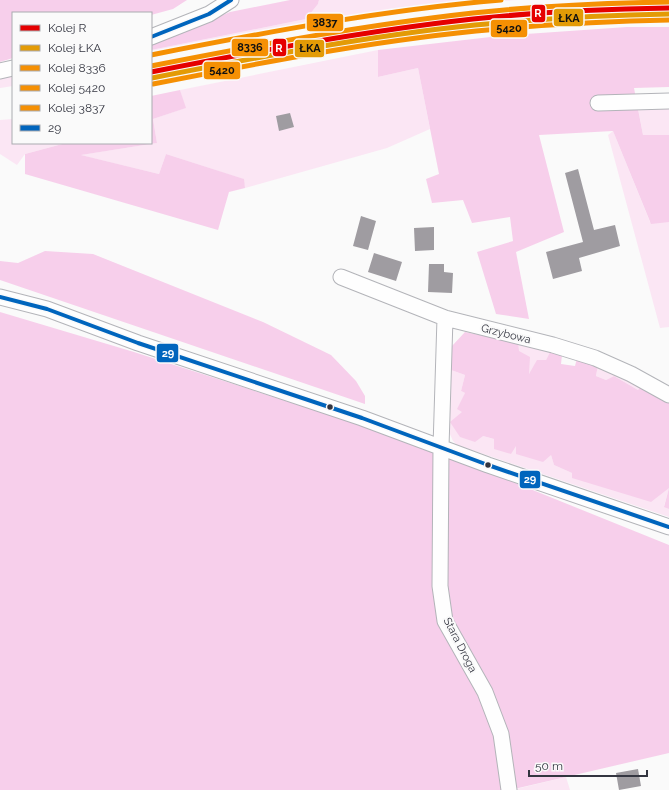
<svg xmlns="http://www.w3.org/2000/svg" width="669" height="790" viewBox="0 0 669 790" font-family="Raleway,sans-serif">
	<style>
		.green { fill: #fbe6f4 }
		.forest { fill: #f7cfeb }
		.building { fill: #9f9ca1 }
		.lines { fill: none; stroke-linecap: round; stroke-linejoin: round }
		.minor-casing { stroke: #b3b4b9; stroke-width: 17 }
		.minor { stroke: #fefefe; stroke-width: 15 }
		.bus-1-casing { stroke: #fafafa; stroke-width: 7 }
		.bus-1 { stroke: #0065bd; stroke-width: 4 }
		.rail-1-casing { stroke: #fafafa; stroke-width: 8 }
		.rail-2-casing { stroke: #fafafa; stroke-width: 8 }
		.rail-3-casing { stroke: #fafafa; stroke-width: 8 }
		.rail-4-casing { stroke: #fafafa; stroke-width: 8 }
		.rail-5-casing { stroke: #fafafa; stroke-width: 8 }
		.rail-1 { stroke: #e50000; stroke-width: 5 }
		.rail-2 { stroke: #e39b06; stroke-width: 5 }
		.rail-3 { stroke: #f59003; stroke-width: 5 }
		.rail-4 { stroke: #f59003; stroke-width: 5 }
		.rail-5 { stroke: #f59003; stroke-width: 5 }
		.bus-dot { fill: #333540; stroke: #fafafa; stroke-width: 1.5 }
		.labels { text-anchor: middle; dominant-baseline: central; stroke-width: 4; stroke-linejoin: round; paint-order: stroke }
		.street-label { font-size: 11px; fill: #333540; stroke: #fafafa }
		.line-badge { stroke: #fafafa; stroke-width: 1.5 }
		.badge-label { font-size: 11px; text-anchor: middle; font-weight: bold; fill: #fff }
		.pale-badge-label { font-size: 11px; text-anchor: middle; font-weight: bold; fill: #111 }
	</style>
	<rect width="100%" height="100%" fill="#fafafa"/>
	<!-- green -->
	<path class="green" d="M 319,0 L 518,0 C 423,7 328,20 234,38 C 206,43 179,50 151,56 L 151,50 L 306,19 L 318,4 Z
		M 378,50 L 378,77 L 418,68 L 430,129 L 387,148 L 245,188 L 243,179 L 166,154 L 159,174 L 80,155 L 157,143 L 153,119 L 185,108 L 180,90 Z
		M 13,76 L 13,86 L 0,88 L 0,79 Z
		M 669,107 L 669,135 L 643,135 L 638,108 Z
		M 13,119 L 13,143 L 66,143 L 25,154 L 17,165 L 0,154 L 0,120 Z
		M 613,131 L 650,222 L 669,221 L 669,327 L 660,328 L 608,135 Z
		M 518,343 L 550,352 L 546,360 L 528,375 L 518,351 Z
		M 598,365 L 641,386 L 638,390 L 614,376 L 606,380 L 596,376 Z
		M 451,370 L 465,375 L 461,391 L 465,393 L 463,412 L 483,436 L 551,455 L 554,465 L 572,473 L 669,488 L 664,506 L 669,509 L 669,517 L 457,445 L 453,441 L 449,432 Z
		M 566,777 L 570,790 L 516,790 L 516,789 Z"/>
	<!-- forest -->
	<path class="forest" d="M 0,0 L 187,0 L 173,9 L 151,15 L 151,13 L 13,13 L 13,58 L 0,62 Z
		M 290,0 L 319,0 L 318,4 L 306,19 L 151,50 L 151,45 L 230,12 Z
		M 627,27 L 669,27 L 669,87 L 634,88 L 643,135 L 669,135 L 669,222 L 651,224 L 613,131 L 539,135 L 564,232 L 516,252 L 529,319 L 496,314 L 477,252 L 513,241 L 510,217 L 472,223 L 463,200 L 432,203 L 426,179 L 439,174 L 418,68 L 378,77 L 378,50 L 499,36 Z
		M 180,90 L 186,108 L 153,119 L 157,143 L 81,155 L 159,174 L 166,154 L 244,179 L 245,188 L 229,192 L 218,230 L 25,174 L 25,154 L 66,143 L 151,143 L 151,96 Z
		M 45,251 L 93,254 L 263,322 L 331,355 L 356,381 L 365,396 L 365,404 L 0,280 L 0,261 L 18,263 Z
		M 0,312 L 134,352 L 416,443 L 669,545 L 669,753 L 510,790 L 0,790 Z
		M 465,332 L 518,343 L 519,351 L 530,357 L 529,374 L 537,360 L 546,360 L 550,352 L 562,355 L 561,364 L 575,366 L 577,358 L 598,365 L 596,376 L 606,380 L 614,376 L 638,390 L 641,386 L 669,402 L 669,509 L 664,507 L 669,488 L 651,502 L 572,478 L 572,473 L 554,465 L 551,455 L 543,462 L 516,454 L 516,446 L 511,454 L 494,449 L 494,439 L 483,436 L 475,442 L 460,437 L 450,422 L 462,412 L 457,409 L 465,393 L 461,391 L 465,375 L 451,370 L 452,346 Z"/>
	<!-- building -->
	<path class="building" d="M 290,113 L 294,127 L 279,131 L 276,116 Z
		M 578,169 L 594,230 L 615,225 L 620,246 L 579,258 L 582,271 L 553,279 L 546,252 L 583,242 L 565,173 Z
		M 361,216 L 376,221 L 368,250 L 353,246 Z
		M 434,227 L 434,250 L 415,251 L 414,228 Z
		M 374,253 L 402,262 L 396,281 L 368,272 Z
		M 429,264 L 444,264 L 444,272 L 453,273 L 452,293 L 428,292 Z
		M 638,769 L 641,786 L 619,790 L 616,773 Z"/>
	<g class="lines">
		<defs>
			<path id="minor" d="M 151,37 L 209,14 L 231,0
				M 0,71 L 13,68
				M 598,103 L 669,101
				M 341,277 L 445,318 L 553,345 L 595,358 L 631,374 L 669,395
				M 0,297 L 47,309 L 138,343 L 362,418 L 488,465 L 669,527
				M 445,318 L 441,447 L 440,586 L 445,621 L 485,692 L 501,734 L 509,790"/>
		</defs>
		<!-- minor casing -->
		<use href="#minor" class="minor-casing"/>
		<!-- minor -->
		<use href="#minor" class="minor"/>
		<defs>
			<path id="bus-1" d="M 151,37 L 209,14 L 231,0
				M 0,297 L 47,309 L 138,343 L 362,418 L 488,465 L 669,527"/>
		</defs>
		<!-- bus-1 casing -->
		<use href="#bus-1" class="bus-1-casing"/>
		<!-- bus-1 -->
		<use href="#bus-1" class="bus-1"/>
		<defs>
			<path id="rail-1" d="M 151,72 C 258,51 365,31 473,19 C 538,12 603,9 669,8"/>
			<path id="rail-2" d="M 152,78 C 259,57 367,36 475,25 C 540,19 604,15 669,14"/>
			<path id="rail-3" d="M 151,66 C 258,45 365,25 473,13 C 538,6 603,3 669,2"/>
			<path id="rail-4" d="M 153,84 C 260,63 367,42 476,31 C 540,25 604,21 669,20"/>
			<path id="rail-5" d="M 151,55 C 267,32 383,10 501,0"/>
		</defs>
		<!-- rail-1 casing -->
		<use href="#rail-1" class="rail-1-casing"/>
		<!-- rail-2 casing -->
		<use href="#rail-2" class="rail-2-casing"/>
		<!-- rail-3 casing -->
		<use href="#rail-3" class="rail-3-casing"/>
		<!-- rail-4 casing -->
		<use href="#rail-4" class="rail-4-casing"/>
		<!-- rail-5 casing -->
		<use href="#rail-5" class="rail-5-casing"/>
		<!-- rail-1 -->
		<use href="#rail-1" class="rail-1"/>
		<!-- rail-2 -->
		<use href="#rail-2" class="rail-2"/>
		<!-- rail-3 -->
		<use href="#rail-3" class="rail-3"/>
		<!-- rail-4 -->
		<use href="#rail-4" class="rail-4"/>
		<!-- rail-5 -->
		<use href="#rail-5" class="rail-5"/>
	</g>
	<!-- markers -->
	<g class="bus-dot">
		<circle cx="330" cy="407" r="3.5"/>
		<circle cx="488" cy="465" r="3.5"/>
	</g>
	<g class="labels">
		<!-- street labels -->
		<g class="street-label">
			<text transform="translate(506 334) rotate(14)">Grzybowa</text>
			<text transform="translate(460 645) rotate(63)">Stara Droga</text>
		</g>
	</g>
	<g class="line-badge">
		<rect x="531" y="4" width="15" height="19" rx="4" fill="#e50000"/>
		<rect x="553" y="8" width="31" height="19" rx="4" fill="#e39b06"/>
		<rect x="306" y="13" width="38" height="19" rx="4" fill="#f59003"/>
		<rect x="490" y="19" width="38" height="19" rx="4" fill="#f59003"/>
		<rect x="231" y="38" width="38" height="19" rx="4" fill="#f59003"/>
		<rect x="272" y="38" width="15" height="19" rx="4" fill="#e50000"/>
		<rect x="294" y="39" width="31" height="19" rx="4" fill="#e39b06"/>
		<rect x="203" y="61" width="38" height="19" rx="4" fill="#f59003"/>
		<rect x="156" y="343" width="23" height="20" rx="4" fill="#0065bd"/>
		<rect x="519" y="470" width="22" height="19" rx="4" fill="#0065bd"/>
	</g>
	<g class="badge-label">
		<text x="538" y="17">R</text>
		<text x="279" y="52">R</text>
		<text x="168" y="357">29</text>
		<text x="530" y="483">29</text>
	</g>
	<g class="pale-badge-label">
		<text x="569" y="22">ŁKA</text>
		<text x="325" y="26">3837</text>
		<text x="509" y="32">5420</text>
		<text x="250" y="51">8336</text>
		<text x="310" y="52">ŁKA</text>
		<text x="222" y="74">5420</text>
	</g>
	<!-- legend -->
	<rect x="12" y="12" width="140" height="132" fill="#fafafa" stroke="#aaabb0"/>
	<rect x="20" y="25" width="20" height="6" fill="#e50000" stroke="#aaabb0"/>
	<text x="48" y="32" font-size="12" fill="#333540">Kolej R</text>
	<rect x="20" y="45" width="20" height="6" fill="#e39b06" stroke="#aaabb0"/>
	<text x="48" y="52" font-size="12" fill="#333540">Kolej ŁKA</text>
	<rect x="20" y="65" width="20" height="6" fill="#f59003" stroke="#aaabb0"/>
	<text x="48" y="72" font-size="12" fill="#333540">Kolej 8336</text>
	<rect x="20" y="85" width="20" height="6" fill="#f59003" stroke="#aaabb0"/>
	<text x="48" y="92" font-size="12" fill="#333540">Kolej 5420</text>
	<rect x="20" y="105" width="20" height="6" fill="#f59003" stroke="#aaabb0"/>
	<text x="48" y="112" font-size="12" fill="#333540">Kolej 3837</text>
	<rect x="20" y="125" width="20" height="6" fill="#0065bd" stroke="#aaabb0"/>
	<text x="48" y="132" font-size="12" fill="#333540">29</text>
	<!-- scale -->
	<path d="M529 770v6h118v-6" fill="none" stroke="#333540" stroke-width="2"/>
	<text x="535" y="770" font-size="12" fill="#333540" stroke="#fafafa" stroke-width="3" paint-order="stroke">50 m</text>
</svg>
